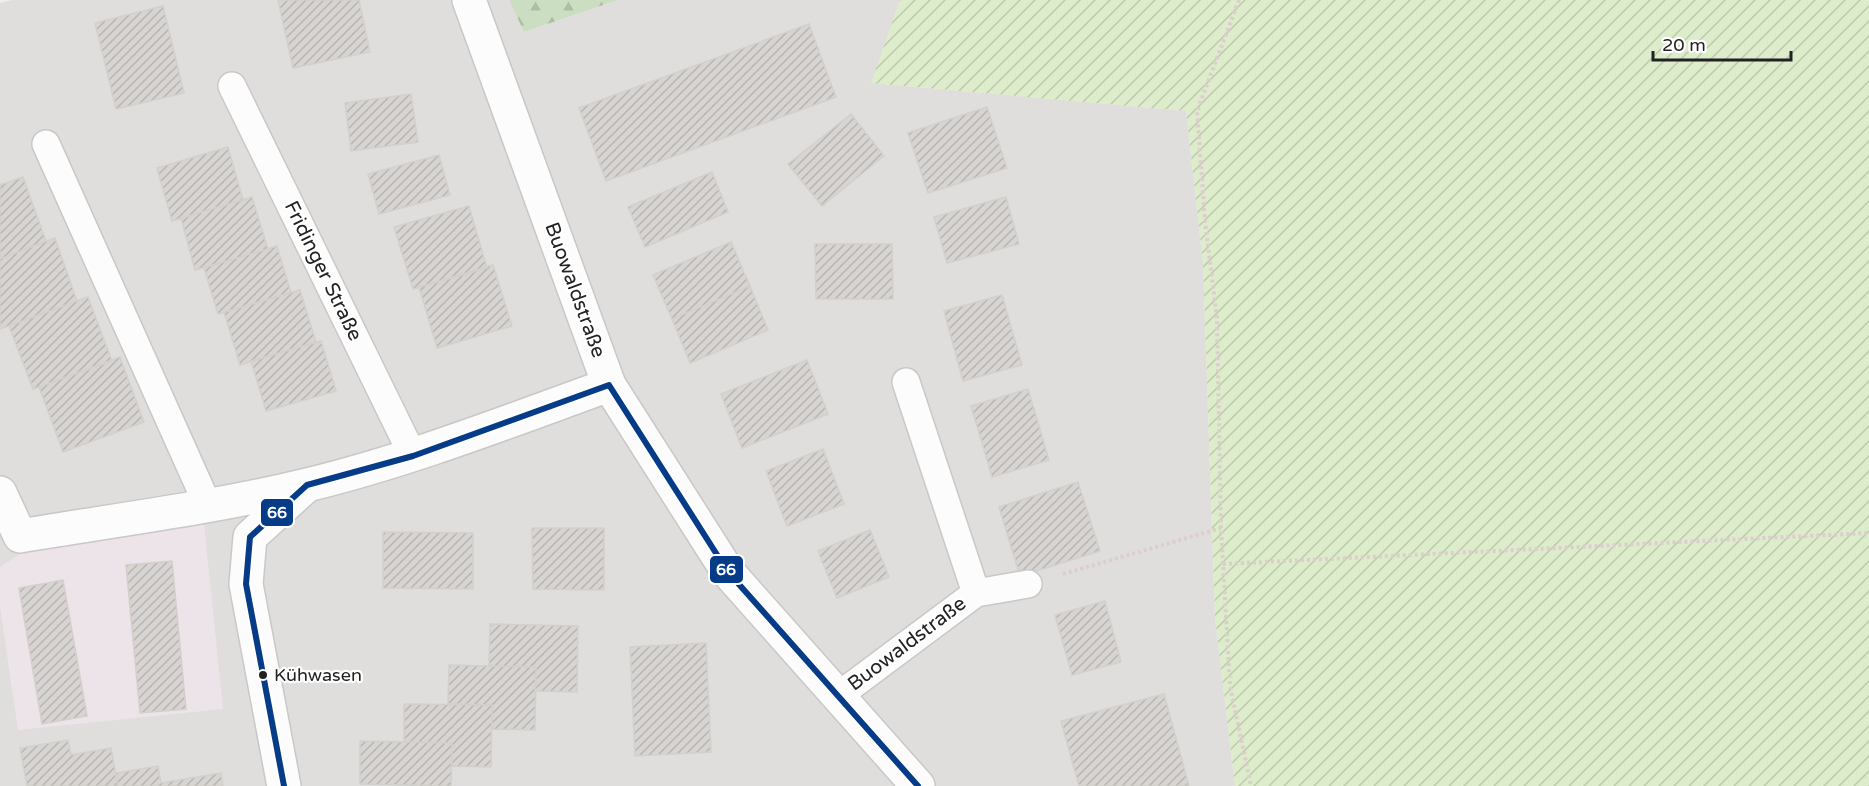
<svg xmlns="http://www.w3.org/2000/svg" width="1869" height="786" viewBox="0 0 1869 786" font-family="'Varela Round',sans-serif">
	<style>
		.residential { fill: #dfdedc }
		.industrial { fill: #ede4e9 }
		.forest { fill: url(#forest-firs) }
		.garden { fill: url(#garden-furrows) }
		.building { fill: url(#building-hatch); stroke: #d3d0cc; stroke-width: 1.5 }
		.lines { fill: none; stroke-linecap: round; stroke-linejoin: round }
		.lane-casing { stroke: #c9c8c7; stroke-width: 30 }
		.street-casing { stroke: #c9c8c7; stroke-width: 36 }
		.path { stroke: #dccecd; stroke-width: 4; stroke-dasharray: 3 3; stroke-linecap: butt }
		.lane { stroke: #fdfcfc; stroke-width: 27 }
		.street { stroke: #fdfcfc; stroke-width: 33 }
		.bus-1-casing { stroke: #fff; stroke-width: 10 }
		.bus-1 { stroke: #063b88; stroke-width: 6 }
		.bus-dot { fill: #222; stroke: #fff; stroke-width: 2 }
		.labels { text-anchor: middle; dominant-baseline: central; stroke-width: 4.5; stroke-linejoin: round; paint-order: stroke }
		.bus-label { font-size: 18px; fill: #222; stroke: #fff; text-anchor: start }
		.street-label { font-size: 20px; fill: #222; stroke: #fff }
		.line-badge { stroke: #fff; stroke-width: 2 }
		.badge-label { font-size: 16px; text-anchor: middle; font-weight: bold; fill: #fff }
	</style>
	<defs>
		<pattern id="forest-firs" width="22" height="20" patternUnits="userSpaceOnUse" patternTransform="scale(1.5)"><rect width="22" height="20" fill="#cbdec1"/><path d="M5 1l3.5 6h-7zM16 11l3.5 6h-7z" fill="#aebea6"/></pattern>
		<pattern id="garden-furrows" width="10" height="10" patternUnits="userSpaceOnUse" patternTransform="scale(1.5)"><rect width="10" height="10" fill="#ddeccb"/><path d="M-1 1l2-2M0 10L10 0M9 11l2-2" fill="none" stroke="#bdcaae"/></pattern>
		<pattern id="building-hatch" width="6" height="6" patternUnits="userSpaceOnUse" patternTransform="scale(1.5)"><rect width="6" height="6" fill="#d7d4d2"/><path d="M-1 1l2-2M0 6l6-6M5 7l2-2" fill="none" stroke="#b8b6b4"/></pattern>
	</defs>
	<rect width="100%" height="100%" fill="#f0eeeb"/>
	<!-- residential -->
	<path class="residential" d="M 12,0 L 509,0 L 524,32 L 618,0 L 900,0 L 872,83 L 1186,111 L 1203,263 L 1215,618 L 1235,786 L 0,786 L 0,3 Z"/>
	<!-- industrial -->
	<path class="industrial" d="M 204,524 L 223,709 L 18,730 L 0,607 L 0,567 L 22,553 Z"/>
	<!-- forest -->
	<path class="forest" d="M 509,0 L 618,0 L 524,32 Z"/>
	<!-- garden -->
	<path class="garden" d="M 900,0 L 1869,0 L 1869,786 L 1235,786 L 1215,618 L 1203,263 L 1186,111 L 871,83 Z"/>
	<!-- building -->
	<path class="building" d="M 278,0 L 359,0 L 370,52 L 293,68 Z
		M 163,6 L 184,93 L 116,109 L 95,23 Z
		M 809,24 L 836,97 L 606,181 L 579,108 Z
		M 411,94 L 418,142 L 351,151 L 345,103 Z
		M 987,107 L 1007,168 L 928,193 L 908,133 Z
		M 851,114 L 884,156 L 822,206 L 788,164 Z
		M 228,147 L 243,200 L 172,221 L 157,168 Z
		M 439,155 L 450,195 L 379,214 L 368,174 Z
		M 712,172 L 728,212 L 645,247 L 628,207 Z
		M 23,177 L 46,241 L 0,259 L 0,185 Z
		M 252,197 L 268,249 L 195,270 L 181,218 Z
		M 1006,197 L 1019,244 L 947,263 L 934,217 Z
		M 469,206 L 487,268 L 413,289 L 394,227 Z
		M 55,238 L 77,301 L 0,329 L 0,259 Z
		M 731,242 L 750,286 L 672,319 L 653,275 Z
		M 815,244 L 892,244 L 893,299 L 816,299 Z
		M 277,246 L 291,293 L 218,314 L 204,268 Z
		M 493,265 L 512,326 L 437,348 L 419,287 Z
		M 750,286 L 768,330 L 690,363 L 672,319 Z
		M 300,290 L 316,342 L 240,365 L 224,312 Z
		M 1002,295 L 1022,365 L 963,381 L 944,311 Z
		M 88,297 L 112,361 L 33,389 L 9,326 Z
		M 321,341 L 336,391 L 266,411 L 251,361 Z
		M 120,357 L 144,422 L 63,452 L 39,387 Z
		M 807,360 L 828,414 L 742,448 L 721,394 Z
		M 1028,389 L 1049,460 L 992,477 L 971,406 Z
		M 823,449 L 844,504 L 787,526 L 766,471 Z
		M 1078,482 L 1100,551 L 1020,576 L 999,507 Z
		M 532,528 L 604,528 L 604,590 L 533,589 Z
		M 870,530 L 889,577 L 837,598 L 818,551 Z
		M 383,532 L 473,533 L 473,589 L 383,588 Z
		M 172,561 L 186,709 L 140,713 L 126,565 Z
		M 63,580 L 87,716 L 42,724 L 19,588 Z
		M 1105,601 L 1121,662 L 1072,675 L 1055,615 Z
		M 490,624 L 578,626 L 577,692 L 535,691 L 536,667 L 489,666 Z
		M 706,643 L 711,752 L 635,756 L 630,647 Z
		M 449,665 L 536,667 L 535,730 L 492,729 L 492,705 L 448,704 Z
		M 1164,694 L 1189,786 L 1079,786 L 1061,721 Z
		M 404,704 L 492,705 L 491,767 L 452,766 L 452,743 L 404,742 Z
		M 68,740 L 71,755 L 111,748 L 118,786 L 27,786 L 20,748 Z
		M 360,741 L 452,743 L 451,786 L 360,784 Z
		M 158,766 L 161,783 L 221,773 L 223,786 L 118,786 L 116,773 Z"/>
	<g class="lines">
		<defs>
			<path id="lane" d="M 232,86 L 413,456
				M 46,144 L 208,506
				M 976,593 L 1028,584
				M 838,696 L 976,593 L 906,382"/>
			<path id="street" d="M 469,0 L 609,385 L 728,572 L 918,786
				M 0,493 L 20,536 C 116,520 213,508 307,485 C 410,460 509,421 609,385
				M 284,786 L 246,584 L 250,537 L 306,486"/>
		</defs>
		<!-- lane casing -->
		<use href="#lane" class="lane-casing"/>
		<!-- street casing -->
		<use href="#street" class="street-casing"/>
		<!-- path -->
		<path class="path" d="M 1239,0 L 1197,111 L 1205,221 L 1217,318 L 1221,528 L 1230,686 L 1251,786
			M 1223,564 L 1869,533
			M 1063,574 L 1221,528"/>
		<!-- lane -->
		<use href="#lane" class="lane"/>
		<!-- street -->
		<use href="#street" class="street"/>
		<defs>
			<path id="bus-1" d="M 284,786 L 246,584 L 250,537 L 307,485 L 413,456 L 609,385 L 728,572 L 918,786"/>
		</defs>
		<!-- bus-1 casing -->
		<use href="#bus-1" class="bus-1-casing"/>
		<!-- bus-1 -->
		<use href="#bus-1" class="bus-1"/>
	</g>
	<!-- markers -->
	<circle class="bus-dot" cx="263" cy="675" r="5"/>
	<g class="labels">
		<!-- bus labels -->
		<g class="bus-label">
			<text x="274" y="675">Kühwasen</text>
		</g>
		<!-- street labels -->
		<g class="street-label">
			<text transform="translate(323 271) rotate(64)">Fridinger Straße</text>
			<text transform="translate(575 290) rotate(70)">Buowaldstraße</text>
			<text transform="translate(907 644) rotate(-37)">Buowaldstraße</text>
		</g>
	</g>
	<g class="line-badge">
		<rect x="260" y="498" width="34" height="29" rx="6" fill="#063b88"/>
		<rect x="709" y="555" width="35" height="29" rx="6" fill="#063b88"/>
	</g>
	<g class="badge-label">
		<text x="277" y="518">66</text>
		<text x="726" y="575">66</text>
	</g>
	<!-- scale -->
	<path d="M1653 51v9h138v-9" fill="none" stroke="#222222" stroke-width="3"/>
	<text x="1662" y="51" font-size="18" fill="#222222" stroke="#ffffff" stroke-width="4.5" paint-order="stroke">20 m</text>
</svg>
